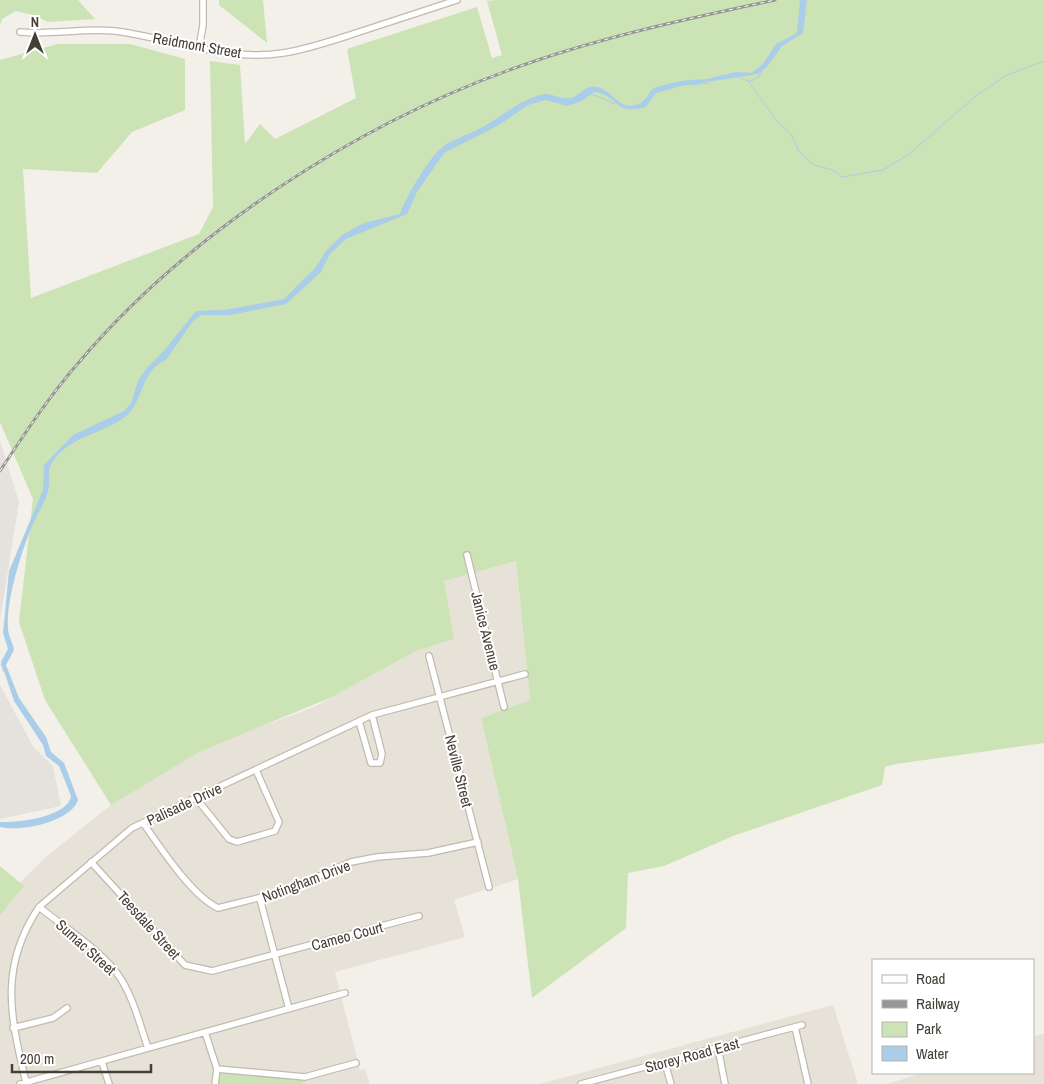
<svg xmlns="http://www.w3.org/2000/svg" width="1044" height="1084" viewBox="0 0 1044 1084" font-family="'Archivo Narrow',sans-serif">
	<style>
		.residential { fill: #e6e2d7 }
		.industrial { fill: #e5e2dd }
		.green { fill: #cce3b5 }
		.water { fill: #aacdea }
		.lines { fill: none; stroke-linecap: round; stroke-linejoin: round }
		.stream { stroke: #aacdea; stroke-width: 1 }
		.minor-casing { stroke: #c0bbae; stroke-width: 8 }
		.minor { stroke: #fff; stroke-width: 5.5 }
		.rail-casing { stroke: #969696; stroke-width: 3 }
		.rail { stroke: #fff; stroke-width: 1; stroke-dasharray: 4; stroke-linecap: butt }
		.labels { text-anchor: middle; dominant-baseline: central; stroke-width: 4; stroke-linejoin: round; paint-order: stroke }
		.street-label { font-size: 15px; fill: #454037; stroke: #fff }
	</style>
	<rect width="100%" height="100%" fill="#f2f0e8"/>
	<!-- residential -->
	<path class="residential" d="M 516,561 L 530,700 L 481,718 L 518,879 L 454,900 L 465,937 L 335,972 L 360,1070 L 365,1069 L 370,1084 L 0,1084 L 0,908 L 10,892 L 47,856 L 111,805 L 180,760 L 220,742 L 314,707 L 416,651 L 454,639 L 443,581 Z
		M 833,1005 L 858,1084 L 539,1084 L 562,1078 Z
		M 1044,1033 L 1044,1084 L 887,1084 L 922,1073 L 1033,1073 L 1033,1037 Z"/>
	<!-- industrial -->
	<path class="industrial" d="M 0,440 L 19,502 L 0,620 Z
		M 0,685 L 34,748 L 53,766 L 61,806 L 0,819 Z"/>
	<!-- green -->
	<path class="green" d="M 0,0 L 78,0 L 95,19 L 48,22 L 33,15 L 16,11 L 2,19 L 0,25 Z
		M 219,0 L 263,0 L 267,43 L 219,5 Z
		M 495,0 L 1044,0 L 1044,743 L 896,764 L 885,767 L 882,785 L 733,836 L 664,866 L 628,873 L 626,928 L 532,998 L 518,879 L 481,718 L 530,700 L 516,561 L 444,581 L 454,639 L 416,651 L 332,697 L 199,752 L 111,805 L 45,700 L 19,622 L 33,499 L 0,422 L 0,60 L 58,44 L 130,44 L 185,59 L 185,110 L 132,132 L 97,173 L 23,169 L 31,298 L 199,234 L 213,207 L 210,61 L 240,65 L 245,144 L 260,124 L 275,139 L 356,98 L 347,49 L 477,7 L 492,58 L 502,55 L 487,1 Z
		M 0,866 L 24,886 L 0,915 Z
		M 220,1071 L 303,1081 L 303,1084 L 219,1084 Z"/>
	<!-- water -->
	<path class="water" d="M 800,0 L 807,0 L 803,33 L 782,46 L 767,67 L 758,74 L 681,86 L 656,93 L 646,107 C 612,116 620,95 594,92 L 582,101 L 567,106 L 546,100 L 528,105 L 499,125 L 444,153 L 417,192 L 407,214 L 346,239 L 330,254 L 321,272 L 286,304 L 230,315 L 201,315 L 193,321 L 166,360 C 141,369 144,402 125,417 C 103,433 75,436 57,456 C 42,474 53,475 48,491 C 45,503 37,514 32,526 C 21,553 6,600 8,628 C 8,636 13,642 14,650 L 6,665 L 19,698 L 46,737 L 51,752 L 64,763 L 78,800 C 71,822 20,832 0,827 L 0,822 C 17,823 68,817 71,796 L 59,766 L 46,756 L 43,745 L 14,701 L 1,662 L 8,649 L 3,633 L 9,571 L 43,490 L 44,465 L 73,435 L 124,411 L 131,403 L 138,381 L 146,369 L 163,352 L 196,311 L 224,310 L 284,299 L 315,268 L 326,251 L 342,235 L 364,223 L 400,214 C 405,198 428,160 440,149 C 451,140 464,136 477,130 C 500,119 519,99 544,94 C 553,93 561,100 570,98 C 578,97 582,89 590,87 C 609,84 614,105 630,106 C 642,106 647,97 653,88 L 680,81 L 706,79 L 736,72 L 752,73 L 763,64 L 776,44 L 797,33 Z"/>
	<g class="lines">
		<!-- stream -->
		<path class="stream" d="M 740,78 L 749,81
			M 750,81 L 759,77 L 762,71
			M 749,82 L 776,120 L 791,134 L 799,151 L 814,165 L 833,170 L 842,177 L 883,170 L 909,154 L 977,95 L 1005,76 L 1044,61
			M 691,85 L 709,83
			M 592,94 L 615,104
			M 473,137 L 487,130
			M 1,664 L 4,672"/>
		<defs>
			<path id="minor" d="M 20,32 C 52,35 83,28 115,31 C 171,38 226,62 283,53 C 309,49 334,40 359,32 C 392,21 424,11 457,0
				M 199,48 L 203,25 L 203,0
				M 467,555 L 504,707
				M 429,656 L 489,887
				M 359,721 L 371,763 L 380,763 L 382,754 L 372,715
				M 196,798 L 229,839 L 237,842 L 275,831 L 279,822 L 256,770
				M 143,823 C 161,848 191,895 218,908 L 286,891 L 351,862 L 377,857 L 428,853 L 478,842
				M 91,862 L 185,965 L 212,971 L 419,916
				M 260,899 L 289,1009
				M 39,907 C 64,927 104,952 121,979 C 134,1000 140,1025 148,1048
				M 795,1027 L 808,1084
				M 13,1028 L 53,1018 L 67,1008
				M 205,1032 L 217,1069 L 215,1084
				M 718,1048 L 725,1084
				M 102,1062 L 109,1084
				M 665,1063 L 671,1084
				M 217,1069 L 305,1077 L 356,1063
				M 26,1082 C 9,1013 0,965 39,907 L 132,828 L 159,815 L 372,715 L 525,674
				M 20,1084 L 345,993
				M 581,1084 L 802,1025"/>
		</defs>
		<!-- minor casing -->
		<use href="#minor" class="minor-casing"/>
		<!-- minor -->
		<use href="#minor" class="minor"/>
		<defs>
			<path id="rail" d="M 0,471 C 25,433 50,395 80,361 C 189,233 354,126 512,69 C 597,38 686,19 775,0"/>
		</defs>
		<!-- rail casing -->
		<use href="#rail" class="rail-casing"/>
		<!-- rail -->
		<use href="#rail" class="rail"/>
	</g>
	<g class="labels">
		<!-- street labels -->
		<g class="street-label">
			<text transform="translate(197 45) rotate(10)">Reidmont Street</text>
			<text transform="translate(486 631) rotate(76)">Janice Avenue</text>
			<text transform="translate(459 771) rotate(76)">Neville Street</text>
			<text transform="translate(184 804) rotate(-25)">Palisade Drive</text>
			<text transform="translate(306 881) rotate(-21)">Notingham Drive</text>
			<text transform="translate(149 925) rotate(48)">Teesdale Street</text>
			<text transform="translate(347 936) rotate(-15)">Cameo Court</text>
			<text transform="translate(86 947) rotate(42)">Sumac Street</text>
			<text transform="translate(692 1055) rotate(-15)">Storey Road East</text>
		</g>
	</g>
	<!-- legend -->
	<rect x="872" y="959" width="162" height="115" fill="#ffffff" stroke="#b5b3af"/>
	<rect x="882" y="975" width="25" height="8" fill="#ffffff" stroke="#b5b3af"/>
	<text x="916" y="984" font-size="15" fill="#454037">Road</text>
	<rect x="882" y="1000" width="25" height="8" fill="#969696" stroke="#b5b3af"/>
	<text x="916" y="1009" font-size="15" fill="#454037">Railway</text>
	<rect x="882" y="1022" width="25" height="15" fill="#cce3b5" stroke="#b5b3af"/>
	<text x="916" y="1034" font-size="15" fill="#454037">Park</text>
	<rect x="882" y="1046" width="25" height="15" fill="#aacdea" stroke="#b5b3af"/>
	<text x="916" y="1059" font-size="15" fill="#454037">Water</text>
	<!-- north arrow -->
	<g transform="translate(35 35)" stroke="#ffffff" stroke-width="4" paint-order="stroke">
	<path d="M0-4L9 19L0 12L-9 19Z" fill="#454037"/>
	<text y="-8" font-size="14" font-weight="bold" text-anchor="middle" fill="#454037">N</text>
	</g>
	<!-- scale -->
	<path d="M12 1064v8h139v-8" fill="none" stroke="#454037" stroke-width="2.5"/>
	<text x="20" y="1064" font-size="15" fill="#454037" stroke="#ffffff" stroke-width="4" paint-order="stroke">200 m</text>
</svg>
